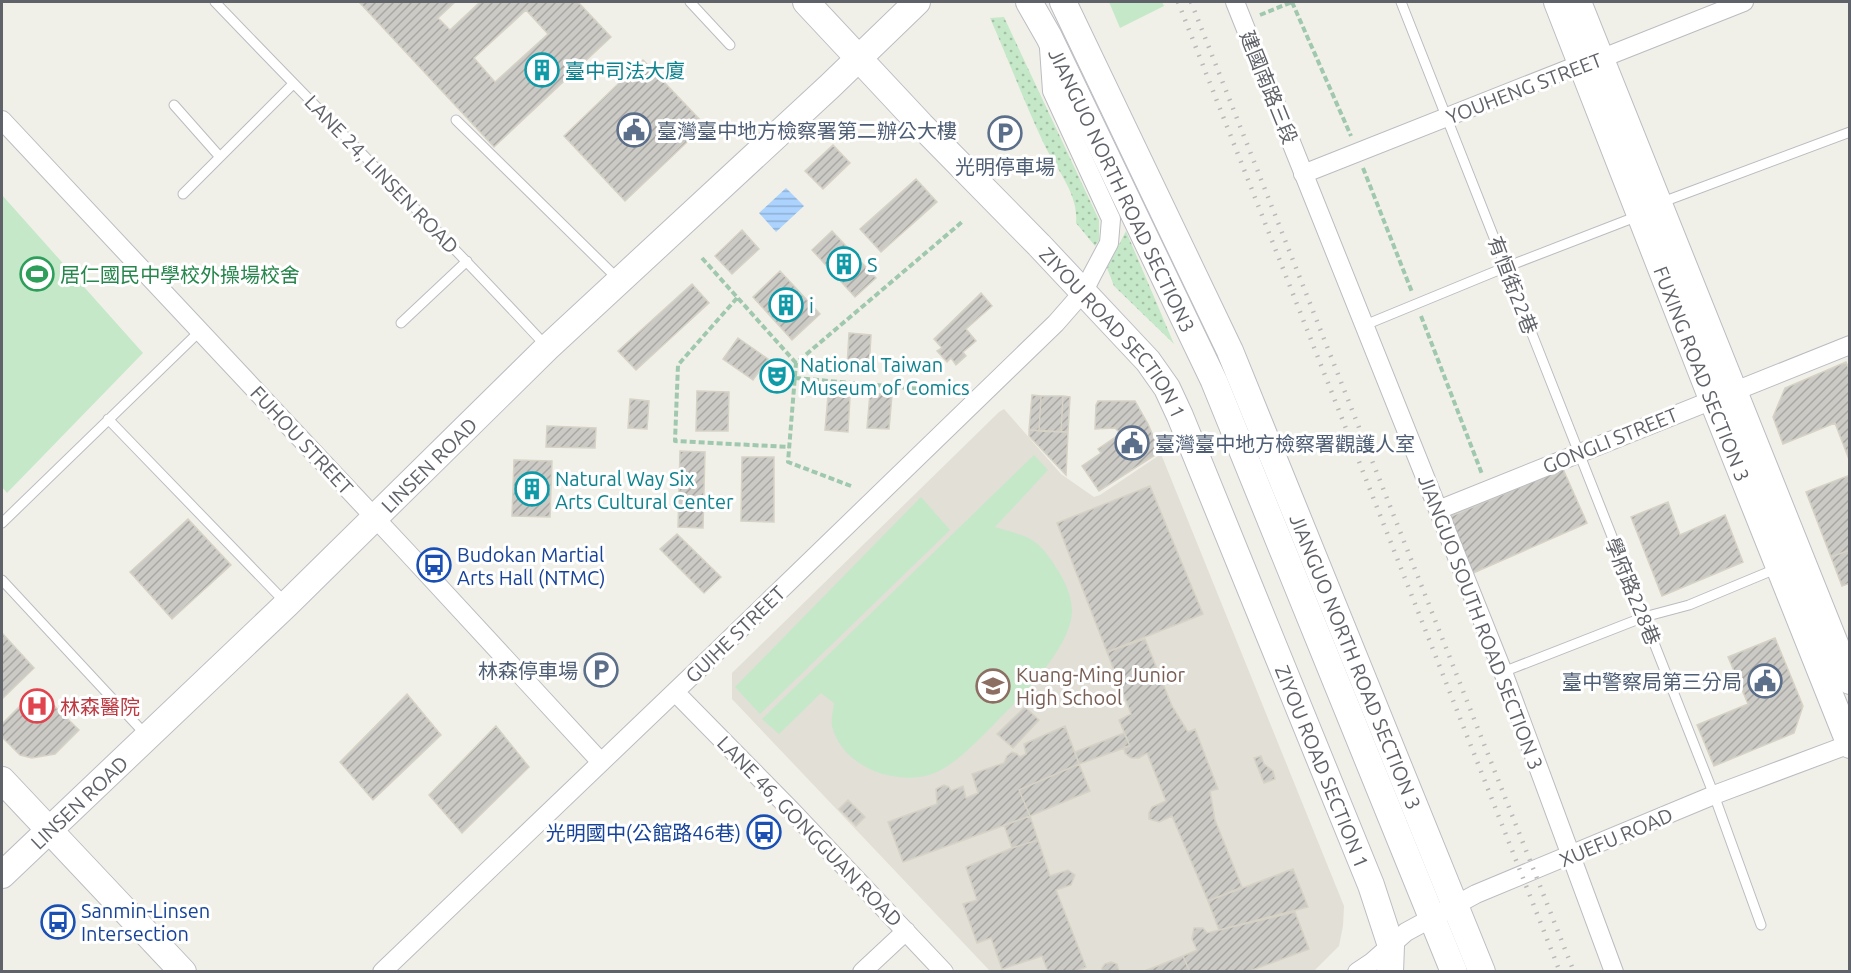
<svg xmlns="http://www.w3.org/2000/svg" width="1851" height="973" viewBox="0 0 1851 973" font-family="Ubuntu,'Noto Sans TC',sans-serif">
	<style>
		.education { fill: #e1dfd6 }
		.grass { fill: url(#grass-dots) }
		.park { fill: #c5e8c8 }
		.water { fill: url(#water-rules) }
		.building { fill: url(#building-hatch); stroke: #d6d2c6; stroke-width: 1.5; fill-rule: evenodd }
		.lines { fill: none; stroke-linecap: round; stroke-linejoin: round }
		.lane-casing { stroke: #babcc1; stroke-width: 11 }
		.street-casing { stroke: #babcc1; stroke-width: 20 }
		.secondary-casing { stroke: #bbbdc3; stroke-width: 28 }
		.path { stroke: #9fc8ae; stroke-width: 4; stroke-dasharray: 6 3; stroke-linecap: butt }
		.lane { stroke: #fff; stroke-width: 9 }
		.street { stroke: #fff; stroke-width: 18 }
		.secondary { stroke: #fff; stroke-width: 26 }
		.rail { stroke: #b8b9b9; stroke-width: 4.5; stroke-dasharray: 1.5 8; stroke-linecap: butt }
		.labels { text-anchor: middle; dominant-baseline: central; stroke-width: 6; stroke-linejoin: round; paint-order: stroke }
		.culture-label { font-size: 20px; fill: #0d838f; stroke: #fff; text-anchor: start }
		.street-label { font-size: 20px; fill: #5f6268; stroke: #fff }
		.service-label { font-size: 20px; fill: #4e5e75; stroke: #fff; text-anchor: start }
		.leisure-label { font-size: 20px; fill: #27864d; stroke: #fff; text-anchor: start }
		.transit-label { font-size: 20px; fill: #164399; stroke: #fff; text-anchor: start }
		.education-label { font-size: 20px; fill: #785e54; stroke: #fff; text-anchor: start }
		.health-label { font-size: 20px; fill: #be3a42; stroke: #fff; text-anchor: start }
	</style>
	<defs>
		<pattern id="grass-dots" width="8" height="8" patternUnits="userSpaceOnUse" patternTransform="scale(1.5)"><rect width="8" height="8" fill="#c5e8c8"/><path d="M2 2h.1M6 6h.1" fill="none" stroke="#a3bfa6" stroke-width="1.8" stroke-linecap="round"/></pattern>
		<pattern id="water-rules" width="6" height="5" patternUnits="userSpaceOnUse" patternTransform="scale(1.5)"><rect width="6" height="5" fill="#abd3fe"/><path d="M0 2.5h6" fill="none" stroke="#8eafd1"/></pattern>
		<pattern id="building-hatch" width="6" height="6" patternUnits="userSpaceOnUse" patternTransform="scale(1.5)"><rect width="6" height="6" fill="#cccac5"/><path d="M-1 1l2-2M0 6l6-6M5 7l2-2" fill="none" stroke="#a9a7a4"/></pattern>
	</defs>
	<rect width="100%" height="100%" fill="#f1f0e8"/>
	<!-- education -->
	<path class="education" d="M 1004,409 L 1061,474 L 1094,497 L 1100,495 L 1161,454 L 1344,906 L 1343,926 L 1339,946 L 1314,971 L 990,971 L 732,699 L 732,673 L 999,412 Z"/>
	<!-- grass -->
	<path class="grass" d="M 1004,17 L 1099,220 L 1099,240 L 1095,246 L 1076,223 C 1079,193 1055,168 1043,142 C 1024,101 1008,59 990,18 Z
		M 1126,231 L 1174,344 L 1114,286 L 1107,268 Z"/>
	<!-- park -->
	<path class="park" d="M 1109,2 L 1162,2 L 1164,6 L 1120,28 Z
		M 2,195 L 143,353 L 7,493 L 2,487 Z
		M 1034,455 L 1048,470 L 995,527 C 1032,538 1037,537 1059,572 C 1066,584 1071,595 1072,610 C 1072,646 1024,694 1000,718 C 981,737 955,767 929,775 C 892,785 842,766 832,726 C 831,718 833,711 834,703 L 821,693 L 779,734 L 762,719 Z
		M 921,497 L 950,530 L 760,714 L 735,687 Z"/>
	<!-- water -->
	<path class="water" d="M 786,188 L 804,206 L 776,232 L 759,213 Z"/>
	<!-- building -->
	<path class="building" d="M 359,2 L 455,2 L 438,18 L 450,30 L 480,2 L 578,2 L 611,37 L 494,147 ZM 526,10 L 548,34 L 495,82 L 474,58 Z
		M 643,60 L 705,125 L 625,201 L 564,136 Z
		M 833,145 L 850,163 L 823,189 L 805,171 Z
		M 916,179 L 937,202 L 881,252 L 860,229 Z
		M 742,230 L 759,249 L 732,274 L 715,256 Z
		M 832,231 L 876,278 L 855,297 L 812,250 Z
		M 780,271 L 820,314 L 792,340 L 753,297 Z
		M 692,284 L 709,303 L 636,370 L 618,351 Z
		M 981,293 L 992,306 L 966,329 L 976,341 L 963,352 L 966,356 L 956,365 L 951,358 L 947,362 L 937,351 L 942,348 L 934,339 Z
		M 849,333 L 871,335 L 869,369 L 847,367 Z
		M 738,338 L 768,359 L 753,380 L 723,359 Z
		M 1846,362 L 1850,372 L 1850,462 L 1835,423 L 1783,444 L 1773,417 L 1785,388 Z
		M 697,391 L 729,392 L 728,431 L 696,431 Z
		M 870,393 L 892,395 L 889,429 L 867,428 Z
		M 1032,395 L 1041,396 L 1039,431 L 1029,430 Z
		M 828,396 L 850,397 L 848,432 L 825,430 Z
		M 1041,396 L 1063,396 L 1061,432 L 1039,431 Z
		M 1063,396 L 1070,397 L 1068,432 L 1061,432 Z
		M 630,399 L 649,401 L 647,429 L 628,428 Z
		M 1098,401 L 1135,401 L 1148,424 L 1160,452 L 1099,491 L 1082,466 L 1101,453 L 1098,449 L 1117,436 L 1119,432 L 1115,428 L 1095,429 L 1096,405 Z
		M 547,426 L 596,428 L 595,448 L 546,447 Z
		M 1029,430 L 1068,432 L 1066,475 L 1029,436 Z
		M 680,451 L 705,452 L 703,528 L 678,527 Z
		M 742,457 L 774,457 L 774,522 L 741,521 Z
		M 514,460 L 552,461 L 550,517 L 512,516 Z
		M 1563,469 L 1587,523 L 1471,574 L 1449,517 Z
		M 1850,475 L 1850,550 L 1831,557 L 1806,492 Z
		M 1150,486 L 1203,614 L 1107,652 L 1057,523 Z
		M 1668,502 L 1680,535 L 1725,515 L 1743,562 L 1662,596 L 1631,517 Z
		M 188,519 L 231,565 L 172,619 L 130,572 Z
		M 677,534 L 721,577 L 704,593 L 660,549 Z
		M 1850,550 L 1850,583 L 1842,586 L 1831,557 Z
		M 2,633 L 34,668 L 2,699 Z
		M 1775,638 L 1803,706 L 1794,733 L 1714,766 L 1697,725 L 1748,704 L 1728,657 Z
		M 1145,639 L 1172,706 L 1188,732 L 1195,729 L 1218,789 L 1210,791 L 1215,820 L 1242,887 L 1208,901 L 1172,816 L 1159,822 L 1149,819 L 1149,813 L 1152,807 L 1166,801 L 1147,753 L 1139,758 L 1131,758 L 1125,753 L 1124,747 L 1130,746 L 1119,720 L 1131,714 L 1107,652 Z
		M 37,689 L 79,730 L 55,754 L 32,758 L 20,755 L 2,737 L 2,724 Z
		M 407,694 L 441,735 L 373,800 L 340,762 Z
		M 1025,707 L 1039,720 L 1013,748 L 997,734 Z
		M 496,726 L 529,767 L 462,833 L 429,795 Z
		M 1065,726 L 1079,764 L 1019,790 L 1030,816 L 903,862 L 888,822 L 937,804 L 936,789 L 944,785 L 949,787 L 951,791 L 963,786 L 966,798 L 978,793 L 972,774 L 1004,763 L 1007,756 L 1012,752 L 1017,754 L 1020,757 L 1026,754 L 1024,744 Z
		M 1124,733 L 1130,746 L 1079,764 L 1075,752 Z
		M 1261,756 L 1264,764 L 1273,771 L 1275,779 L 1264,783 L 1254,758 Z
		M 1079,764 L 1090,791 L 1030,816 L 1019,790 Z
		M 848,800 L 865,817 L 856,826 L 839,809 Z
		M 1030,816 L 1038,840 L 1012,848 L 1004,825 Z
		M 1038,840 L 1050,876 L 1068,870 L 1075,875 L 1071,885 L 1056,890 L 1086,967 L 1075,972 L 1048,972 L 1042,956 L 1002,969 L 991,938 L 977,943 L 963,904 L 977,900 L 966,867 L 1012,848 Z
		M 1293,869 L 1308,907 L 1219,930 L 1208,901 Z
		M 1295,912 L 1309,949 L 1247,972 L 1190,972 L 1183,956 L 1197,950 L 1192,939 L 1194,928 L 1203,928 L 1207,933 Z
		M 1183,956 L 1190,972 L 1142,972 Z
		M 1111,962 L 1117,964 L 1119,972 L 1102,972 L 1102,968 L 1105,964 Z"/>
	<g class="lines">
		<defs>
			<path id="lane" d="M 215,2 C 325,117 438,229 546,346
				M 690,2 L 730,45
				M 1401,2 L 1714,795 L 1761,925
				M 174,105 L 220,157
				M 456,120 L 619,280
				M 183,194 L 293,84
				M 1660,203 L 1850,132
				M 401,323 L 467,261
				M 1365,325 L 1506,267 L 1638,216
				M 108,419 L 286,603
				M 2,523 L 200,331
				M 2,580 L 147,736
				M 1503,672 L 1644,617 L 1689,605 L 1778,568"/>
			<path id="street" d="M 1235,2 L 1503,672 L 1614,972
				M 2,120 L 407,552 L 600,761
				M 1303,174 L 1581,64 L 1600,59 L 1744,2
				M 1438,510 L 1850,345
				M 675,692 L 791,810 L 944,972
				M 382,972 L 706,662 L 1056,323 L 1084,291 L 1092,275 L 1109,243 L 1111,219 L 1052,91 L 1049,48
				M 862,972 L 906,931
				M 1357,972 L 1372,962 L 1406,932 L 1476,894 L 1714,795 L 1850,744"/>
			<g id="secondary">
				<path id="s1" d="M 806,2 L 921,125 L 1039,245 L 1148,361 L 1167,388 L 1180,416 L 1371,885 L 1391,946 L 1390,972"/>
				<path id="s2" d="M 1029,2 L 1049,37 L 1214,381 L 1454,972"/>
				<path id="s3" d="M 1063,2 L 1230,351 L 1482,972"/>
				<path id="s4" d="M 1557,2 L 1712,399 L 1850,745"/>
				<path d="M 1578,2 L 1850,681"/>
				<path d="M 2,780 L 183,972"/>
				<path id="s5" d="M 2,875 L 287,604 L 547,348 L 830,86 L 917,2"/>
			</g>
		</defs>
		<!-- lane casing -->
		<use href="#lane" class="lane-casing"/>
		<!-- street casing -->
		<use href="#street" class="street-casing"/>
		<!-- secondary casing -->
		<use href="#secondary" class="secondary-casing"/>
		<!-- path -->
		<path class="path" d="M 1292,2 L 1351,136
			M 1260,15 L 1292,2
			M 1363,168 L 1412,292
			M 702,258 L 796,363
			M 737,298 L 678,365 L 675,441 L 789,447
			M 1421,316 L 1482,474
			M 795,378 L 955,392
			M 851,486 L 788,462 L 796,363 L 962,222"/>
		<!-- lane -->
		<use href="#lane" class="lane"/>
		<!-- street -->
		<use href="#street" class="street"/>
		<!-- secondary -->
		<use href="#secondary" class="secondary"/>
		<!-- rail -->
		<path class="rail" d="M 1178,2 L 1560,972
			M 1191,2 L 1574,972"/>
	</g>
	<!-- icons -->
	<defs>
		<symbol id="building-ring" viewBox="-11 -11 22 22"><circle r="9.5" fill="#fff" stroke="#0f9aa8" stroke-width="1.5"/><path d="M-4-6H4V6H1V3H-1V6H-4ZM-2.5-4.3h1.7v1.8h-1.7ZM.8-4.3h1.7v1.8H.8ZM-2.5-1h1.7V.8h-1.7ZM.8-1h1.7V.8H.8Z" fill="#0f9aa8"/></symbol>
		<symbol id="civic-ring" viewBox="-11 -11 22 22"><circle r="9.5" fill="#fff" stroke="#5c6f8a" stroke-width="1.5"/><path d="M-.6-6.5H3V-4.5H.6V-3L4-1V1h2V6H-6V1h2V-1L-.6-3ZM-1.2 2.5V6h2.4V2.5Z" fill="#5c6f8a"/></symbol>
		<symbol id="parking-ring" viewBox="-11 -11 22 22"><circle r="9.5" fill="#fff" stroke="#5c6f8a" stroke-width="1.5"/><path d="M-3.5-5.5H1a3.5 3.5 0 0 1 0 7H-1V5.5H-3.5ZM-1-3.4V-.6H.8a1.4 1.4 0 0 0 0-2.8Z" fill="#5c6f8a"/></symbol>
		<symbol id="stadium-ring" viewBox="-11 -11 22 22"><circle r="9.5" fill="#fff" stroke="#2e9e5b" stroke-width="1.5"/><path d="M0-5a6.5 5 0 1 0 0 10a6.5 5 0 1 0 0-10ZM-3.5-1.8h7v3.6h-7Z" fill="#2e9e5b"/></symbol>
		<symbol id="theatre-ring" viewBox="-11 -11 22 22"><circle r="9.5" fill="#fff" stroke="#0f9aa8" stroke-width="1.5"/><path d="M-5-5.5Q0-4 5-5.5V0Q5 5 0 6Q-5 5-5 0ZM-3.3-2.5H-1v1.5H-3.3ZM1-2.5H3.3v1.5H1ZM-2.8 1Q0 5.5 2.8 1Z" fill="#0f9aa8"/></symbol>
		<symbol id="bus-ring" viewBox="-11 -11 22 22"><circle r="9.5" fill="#fff" stroke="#1a4fb4" stroke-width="1.5"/><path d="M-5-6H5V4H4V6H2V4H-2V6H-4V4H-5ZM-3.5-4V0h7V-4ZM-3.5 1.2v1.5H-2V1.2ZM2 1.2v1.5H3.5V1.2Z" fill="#1a4fb4"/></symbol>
		<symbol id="school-ring" viewBox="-11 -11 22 22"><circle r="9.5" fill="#fff" stroke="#8d6e63" stroke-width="1.5"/><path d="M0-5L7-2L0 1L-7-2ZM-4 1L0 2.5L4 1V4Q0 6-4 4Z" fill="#8d6e63"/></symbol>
		<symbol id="hospital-ring" viewBox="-11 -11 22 22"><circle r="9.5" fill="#fff" stroke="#e0444e" stroke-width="1.5"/><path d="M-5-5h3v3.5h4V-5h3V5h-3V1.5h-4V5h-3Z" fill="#e0444e"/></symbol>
	</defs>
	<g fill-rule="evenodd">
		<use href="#building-ring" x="523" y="51" width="38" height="38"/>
		<use href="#civic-ring" x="615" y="111" width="38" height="38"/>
		<use href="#parking-ring" x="986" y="114" width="38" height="38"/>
		<use href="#building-ring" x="825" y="245" width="38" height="38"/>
		<use href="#stadium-ring" x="18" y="255" width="38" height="38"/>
		<use href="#building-ring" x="767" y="286" width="38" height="38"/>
		<use href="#theatre-ring" x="758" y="357" width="38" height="38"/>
		<use href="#civic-ring" x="1113" y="424" width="38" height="38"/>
		<use href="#building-ring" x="513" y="470" width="38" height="38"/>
		<use href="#bus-ring" x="415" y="546" width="38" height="38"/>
		<use href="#parking-ring" x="582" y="651" width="38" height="38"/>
		<use href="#civic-ring" x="1746" y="662" width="38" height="38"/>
		<use href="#school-ring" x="974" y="667" width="38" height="38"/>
		<use href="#hospital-ring" x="18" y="687" width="38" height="38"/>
		<use href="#bus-ring" x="745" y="813" width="38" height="38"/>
		<use href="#bus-ring" x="39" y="903" width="38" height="38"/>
	</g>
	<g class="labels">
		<!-- culture labels -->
		<g class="culture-label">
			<text x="565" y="70">臺中司法大廈</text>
			<text x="867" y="264">S</text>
			<text x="809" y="305">i</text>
			<text x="800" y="364">National Taiwan<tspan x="800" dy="23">Museum of Comics</tspan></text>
			<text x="555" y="478">Natural Way Six<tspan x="555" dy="23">Arts Cultural Center</tspan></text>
		</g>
		<!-- street labels -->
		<g class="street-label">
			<text transform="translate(1269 87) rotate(68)">建國南路三段</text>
			<text transform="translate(1524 88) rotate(-21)">YOUHENG STREET</text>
			<text transform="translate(382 174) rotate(46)">LANE 24, LINSEN ROAD</text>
			<text stroke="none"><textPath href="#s2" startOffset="210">JIANGUO NORTH ROAD SECTION3</textPath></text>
			<text transform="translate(1513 285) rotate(69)">有恒街22巷</text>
			<text stroke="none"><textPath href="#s1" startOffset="452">ZIYOU ROAD SECTION 1</textPath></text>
			<text stroke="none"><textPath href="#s4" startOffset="399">FUXING ROAD SECTION 3</textPath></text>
			<text transform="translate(302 440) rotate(47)">FUHOU STREET</text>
			<text transform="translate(1610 440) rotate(-22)">GONGLI STREET</text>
			<text stroke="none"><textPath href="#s5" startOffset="592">LINSEN ROAD</textPath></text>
			<text transform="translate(1633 591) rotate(68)">學府路228巷</text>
			<text transform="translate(1481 622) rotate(69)">JIANGUO SOUTH ROAD SECTION 3</text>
			<text transform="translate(735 634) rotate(-44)">GUIHE STREET</text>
			<text stroke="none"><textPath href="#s3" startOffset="722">JIANGUO NORTH ROAD SECTION 3</textPath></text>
			<text stroke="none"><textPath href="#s1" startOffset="938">ZIYOU ROAD SECTION 1</textPath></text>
			<text stroke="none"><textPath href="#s5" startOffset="106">LINSEN ROAD</textPath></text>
			<text transform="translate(810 831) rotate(46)">LANE 46, GONGGUAN ROAD</text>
			<text transform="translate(1616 837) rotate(-23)">XUEFU ROAD</text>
		</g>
		<!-- service labels -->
		<g class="service-label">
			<text x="657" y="130">臺灣臺中地方檢察署第二辦公大樓</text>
			<text x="1005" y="166" text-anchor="middle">光明停車場</text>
			<text x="1155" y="443">臺灣臺中地方檢察署觀護人室</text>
			<text x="578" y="670" text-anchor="end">林森停車場</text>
			<text x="1742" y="681" text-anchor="end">臺中警察局第三分局</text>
		</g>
		<!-- leisure labels -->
		<g class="leisure-label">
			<text x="60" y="274">居仁國民中學校外操場校舍</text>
		</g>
		<!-- transit labels -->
		<g class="transit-label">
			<text x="457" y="554">Budokan Martial<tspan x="457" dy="23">Arts Hall (NTMC)</tspan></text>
			<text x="741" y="832" text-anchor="end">光明國中(公館路46巷)</text>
			<text x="81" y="910">Sanmin-Linsen<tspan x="81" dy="23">Intersection</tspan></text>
		</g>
		<!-- education labels -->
		<g class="education-label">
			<text x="1016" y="674">Kuang-Ming Junior<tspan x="1016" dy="23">High School</tspan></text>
		</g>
		<!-- health labels -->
		<g class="health-label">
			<text x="60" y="706">林森醫院</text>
		</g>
	</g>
	<!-- border -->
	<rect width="1851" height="973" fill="none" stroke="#5f6268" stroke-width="6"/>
</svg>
